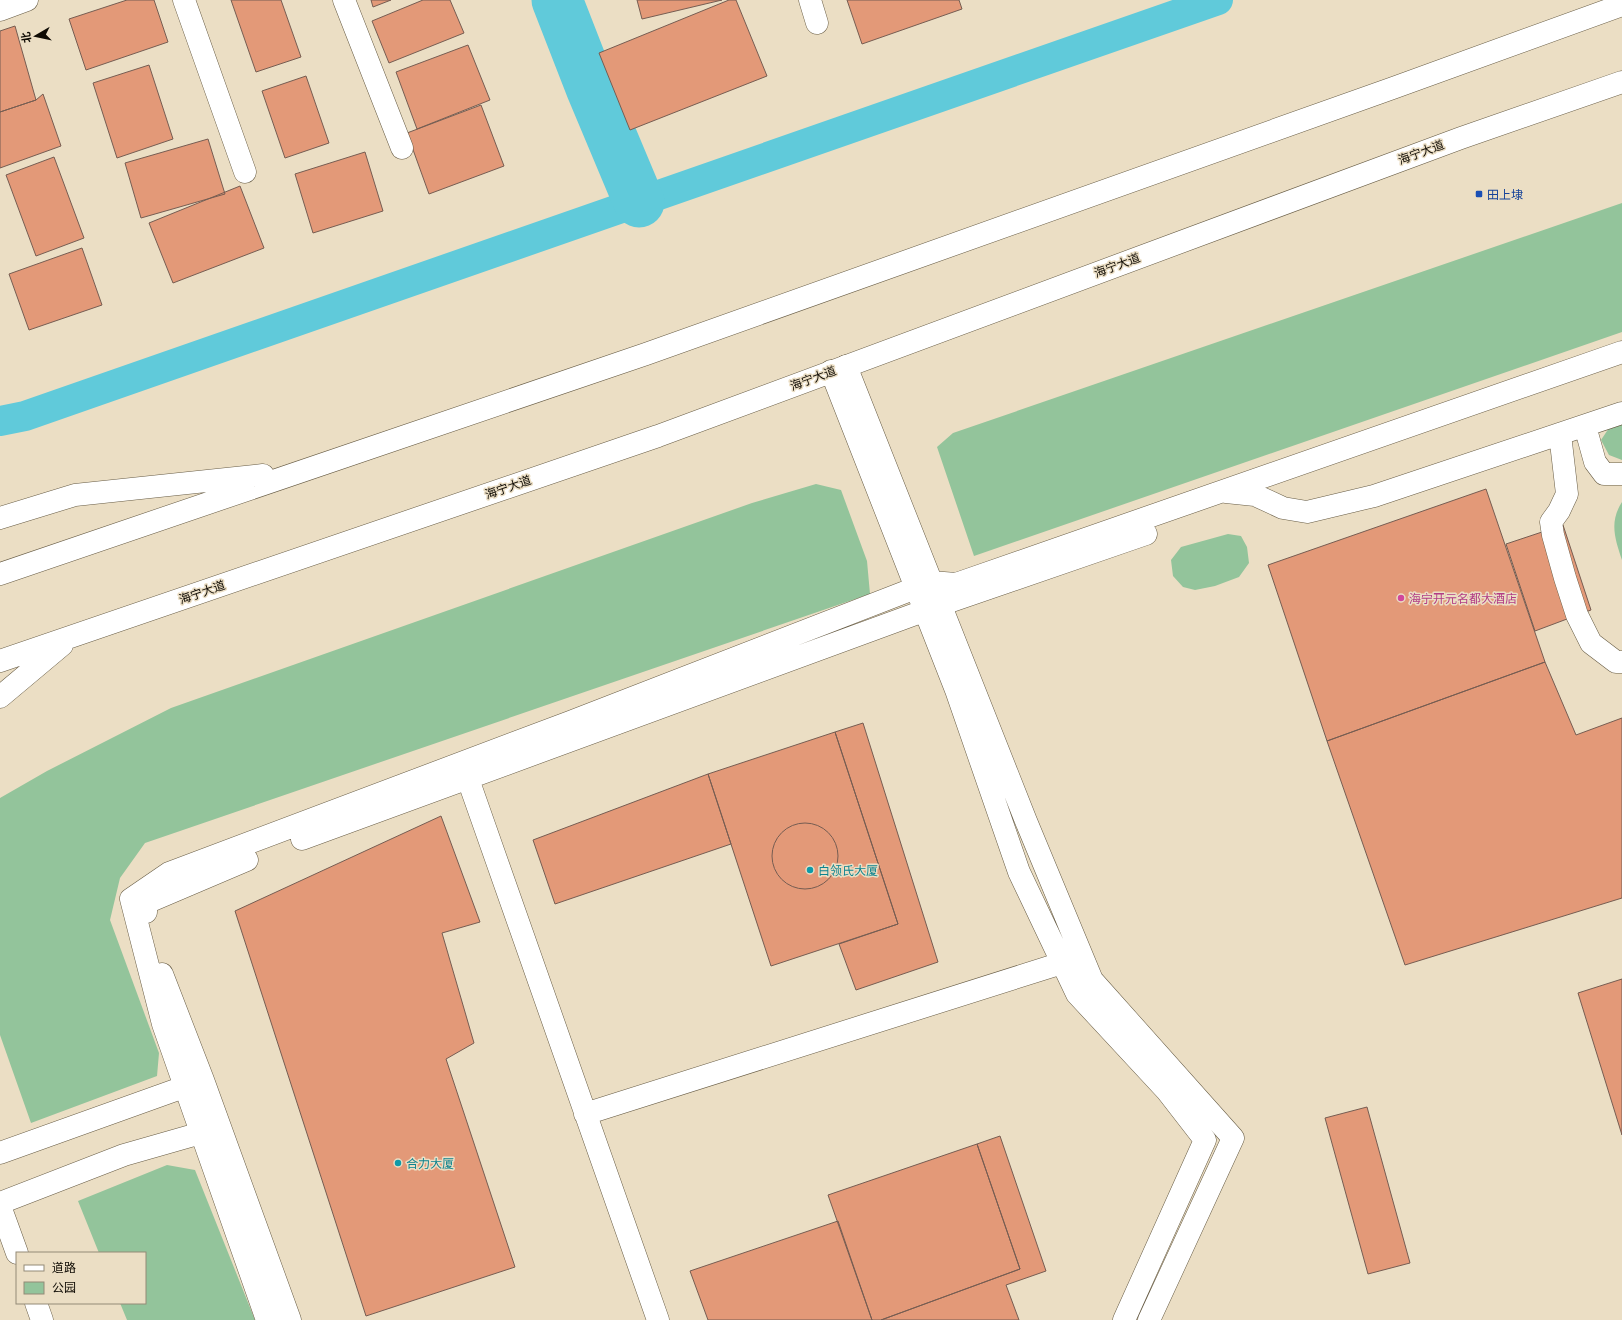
<svg xmlns="http://www.w3.org/2000/svg" width="1622" height="1320" viewBox="0 0 1622 1320" font-family="'PT Serif','Noto Sans SC',serif">
	<style>
		.green { fill: #93c49b }
		.lines { fill: none; stroke-linecap: round; stroke-linejoin: round }
		.canal { stroke: #60cada; stroke-width: 30 }
		.river { stroke: #60cada; stroke-width: 51 }
		.building { fill: #e39978; stroke: #765d52 }
		.minor-casing { stroke: #675c45; stroke-width: 23 }
		.major-casing { stroke: #675c45; stroke-width: 23 }
		.highway-casing { stroke: #675c45; stroke-width: 23 }
		.minor { stroke: #fff; stroke-width: 22 }
		.major { stroke: #fff; stroke-width: 22 }
		.highway { stroke: #fff; stroke-width: 22 }
		.transit-dot { fill: #1a4fb4; stroke: #ebdec4; stroke-width: 1.5 }
		.hotel-dot { fill: #d1479c; stroke: #ebdec4; stroke-width: 1.5 }
		.culture-dot { fill: #0f9aa8; stroke: #ebdec4; stroke-width: 1.5 }
		.labels { text-anchor: middle; dominant-baseline: central; stroke-width: 3; stroke-linejoin: round; paint-order: stroke }
		.street-label { font-size: 12px; fill: #0f0b04; stroke: #ebdec4 }
		.transit-label { font-size: 12px; fill: #164399; stroke: #ebdec4; text-anchor: start }
		.hotel-label { font-size: 12px; fill: #b23c85; stroke: #ebdec4; text-anchor: start }
		.culture-label { font-size: 12px; fill: #0d838f; stroke: #ebdec4; text-anchor: start }
	</style>
	<rect width="100%" height="100%" fill="#ebdec4"/>
	<!-- green -->
	<path class="green" d="M 1622,203 L 1622,332 L 974,556 L 937,447 L 953,433 Z
		M 1622,424 L 1622,460 L 1609,455 L 1601,440 L 1609,428 Z
		M 816,484 L 841,490 L 867,561 L 870,594 L 145,843 L 120,878 L 110,920 L 159,1053 L 157,1076 L 31,1123 L 0,1035 L 0,798 L 47,771 L 171,708 L 752,503 Z
		M 1622,502 L 1622,560 C 1615,539 1609,522 1622,502 Z
		M 1228,534 L 1241,536 L 1247,547 L 1249,563 L 1239,577 L 1215,586 L 1195,590 L 1183,587 L 1173,576 L 1171,560 L 1181,547 Z
		M 167,1165 L 195,1170 L 255,1320 L 127,1320 L 120,1303 L 145,1303 L 145,1253 L 99,1253 L 78,1201 Z"/>
	<g class="lines">
		<!-- canal -->
		<path class="canal" d="M 0,421 L 25,416 L 1218,0"/>
		<!-- river -->
		<path class="river" d="M 557,0 L 592,90 L 639,202"/>
	</g>
	<!-- building -->
	<path class="building" d="M 127,0 L 154,0 L 168,42 L 86,70 L 69,19 Z
		M 231,0 L 281,0 L 301,57 L 256,72 Z
		M 371,0 L 391,0 L 373,7 Z
		M 423,0 L 450,0 L 464,33 L 389,63 L 372,21 Z
		M 637,0 L 722,0 L 642,19 Z
		M 729,0 L 736,0 L 767,76 L 630,130 L 599,53 Z
		M 847,0 L 959,0 L 962,9 L 862,44 Z
		M 15,26 L 36,100 L 0,112 L 0,31 Z
		M 468,45 L 490,100 L 417,129 L 396,72 Z
		M 149,65 L 173,139 L 117,158 L 93,83 Z
		M 306,76 L 329,143 L 285,158 L 262,91 Z
		M 43,94 L 61,146 L 0,168 L 0,112 L 36,100 Z
		M 481,105 L 504,166 L 429,194 L 407,133 Z
		M 208,139 L 225,194 L 141,218 L 125,163 Z
		M 365,152 L 383,211 L 313,233 L 295,174 Z
		M 54,157 L 84,238 L 36,256 L 6,175 Z
		M 240,186 L 264,248 L 173,283 L 149,223 Z
		M 82,248 L 102,305 L 29,330 L 9,274 Z
		M 1486,489 L 1545,662 L 1327,741 L 1268,565 Z
		M 1563,525 L 1591,610 L 1535,631 L 1506,544 Z
		M 1545,662 L 1576,735 L 1622,718 L 1622,898 L 1405,965 L 1327,741 Z
		M 863,723 L 938,962 L 856,990 L 839,944 L 898,924 L 835,732 Z
		M 835,732 L 898,924 L 771,966 L 708,774 Z
		M 708,774 L 731,844 L 555,904 L 533,840 Z
		M 441,816 L 480,922 L 442,933 L 474,1043 L 446,1059 L 515,1267 L 366,1316 L 235,911 Z
		M772 856a33 33 0 1 1 66 0a33 33 0 1 1-66 0Z
		M 1622,979 L 1622,1135 L 1578,993 Z
		M 1367,1107 L 1410,1263 L 1368,1274 L 1325,1118 Z
		M 1000,1136 L 1046,1271 L 1006,1285 L 1019,1320 L 881,1320 L 1020,1269 L 977,1144 Z
		M 977,1144 L 1020,1269 L 881,1320 L 872,1320 L 828,1195 Z
		M 838,1221 L 872,1320 L 708,1320 L 690,1271 Z"/>
	<g class="lines">
		<defs>
			<path id="minor" d="M 184,0 L 245,172
				M 344,0 L 402,148
				M 810,0 L 817,23
				M 0,10 L 27,0
				M 846,366 L 1026,821 L 1092,980 L 1233,1138 L 1149,1320
				M 831,371 L 956,690 L 1019,872 L 1077,994 L 1167,1091 L 1205,1140 L 1124,1320
				M 1585,426 L 1595,462 L 1604,474 L 1622,474
				M 1560,434 L 1567,494 L 1559,511 L 1551,522 L 1553,535 L 1565,578 L 1577,615 L 1591,643 L 1616,662 L 1622,662
				M 1226,492 L 1255,495 L 1283,508 L 1307,512 L 1374,496 L 1622,413
				M 468,779 L 658,1320
				M 302,839 L 940,605 L 1146,534
				M 146,912 L 146,903 L 247,860
				M 162,974 L 203,1080 L 290,1320
				M 585,1114 L 1062,963
				M 0,1153 L 198,1082
				M 0,1203 L 124,1155 L 201,1133 L 215,1131
				M 267,1320 L 163,1024 L 131,899 L 169,873 L 570,722 L 931,582 L 956,584 L 1622,352"/>
			<path id="major" d="M 0,1206 L 17,1253
				M 36,1303 L 42,1320"/>
			<path id="highway" d="M 0,518 L 75,495 L 263,475
				M 0,574 L 646,354 L 1393,88 L 1622,5
				M 0,661 L 658,436 L 1461,138 L 1622,82
				M 0,697 L 62,645"/>
		</defs>
		<!-- minor casing -->
		<use href="#minor" class="minor-casing"/>
		<!-- major casing -->
		<use href="#major" class="major-casing"/>
		<!-- highway casing -->
		<use href="#highway" class="highway-casing"/>
		<!-- minor -->
		<use href="#minor" class="minor"/>
		<!-- major -->
		<use href="#major" class="major"/>
		<!-- highway -->
		<use href="#highway" class="highway"/>
	</g>
	<!-- markers -->
	<rect class="transit-dot" x="1475" y="190" width="8" height="8" rx="2"/>
	<circle class="hotel-dot" cx="1401" cy="598" r="4"/>
	<g class="culture-dot">
		<circle cx="810" cy="870" r="4"/>
		<circle cx="398" cy="1163" r="4"/>
	</g>
	<g class="labels">
		<!-- street labels -->
		<g class="street-label">
			<text transform="translate(1421 152) rotate(-20)">海宁大道</text>
			<text transform="translate(1117 265) rotate(-20)">海宁大道</text>
			<text transform="translate(813 378) rotate(-20)">海宁大道</text>
			<text transform="translate(508 487) rotate(-19)">海宁大道</text>
			<text transform="translate(202 592) rotate(-19)">海宁大道</text>
		</g>
		<!-- transit labels -->
		<g class="transit-label">
			<text x="1487" y="194">田上埭</text>
		</g>
		<!-- hotel labels -->
		<g class="hotel-label">
			<text x="1409" y="598">海宁开元名都大酒店</text>
		</g>
		<!-- culture labels -->
		<g class="culture-label">
			<text x="818" y="870">白领氏大厦</text>
			<text x="406" y="1163">合力大厦</text>
		</g>
	</g>
	<!-- legend -->
	<rect x="16" y="1252" width="130" height="52" fill="#ebdec4" stroke="#938a77"/>
	<rect x="24" y="1265" width="20" height="6" fill="#ffffff" stroke="#938a77"/>
	<text x="52" y="1272" font-size="12" fill="#0f0b04">道路</text>
	<rect x="24" y="1282" width="20" height="12" fill="#93c49b" stroke="#938a77"/>
	<text x="52" y="1292" font-size="12" fill="#0f0b04">公园</text>
	<!-- north arrow -->
	<g transform="translate(36 36) rotate(261)" stroke="#ebdec4" stroke-width="3" paint-order="stroke">
	<path d="M0-3L7 15L0 10L-7 15Z" fill="#0f0b04"/>
	<text y="-6" font-size="11" font-weight="bold" text-anchor="middle" fill="#0f0b04">北</text>
	</g>
</svg>
